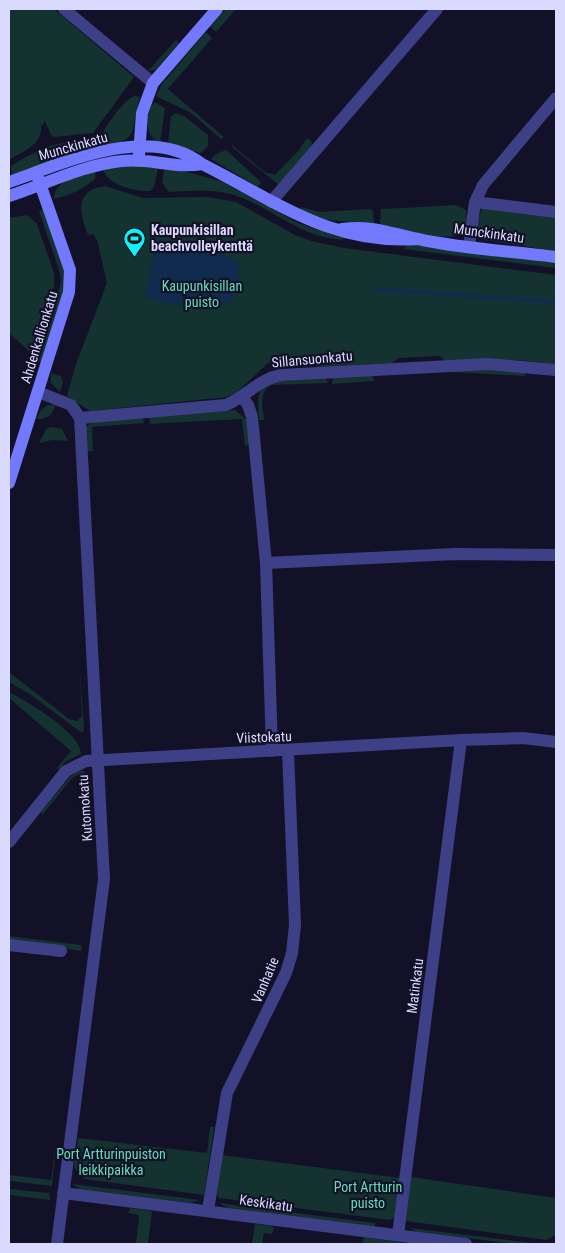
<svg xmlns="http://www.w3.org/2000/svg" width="565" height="1253" viewBox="0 0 565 1253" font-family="'Roboto Condensed',sans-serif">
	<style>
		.green { fill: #14322f }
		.water { fill: #102b4d }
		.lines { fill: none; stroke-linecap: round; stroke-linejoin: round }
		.stream { stroke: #102b4d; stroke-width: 4 }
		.street { stroke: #3d4086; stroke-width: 12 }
		.secondary { stroke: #7279fc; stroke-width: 12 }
		.labels { text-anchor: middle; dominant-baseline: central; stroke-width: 4.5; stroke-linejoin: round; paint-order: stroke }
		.street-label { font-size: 14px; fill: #dad9fe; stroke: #131128 }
		.poi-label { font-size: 14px; font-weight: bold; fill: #dad9fe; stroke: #131128; text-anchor: start }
		.park-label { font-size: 14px; fill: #65deb7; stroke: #131128 }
	</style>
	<rect width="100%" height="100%" fill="#131128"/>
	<!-- green -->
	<path class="green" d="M 9,9 L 54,9 L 134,77 L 93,133 L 55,137 L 51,135 L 45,121 L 41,126 C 42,146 24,150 9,160 Z
		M 226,9 L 236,9 L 216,32 L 210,27 Z
		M 206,32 L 212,38 L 168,89 L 224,137 L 221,139 L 191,113 L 156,96 L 162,84 Z
		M 176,40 L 179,43 L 155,70 L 148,71 Z
		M 135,96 L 140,97 C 129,135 142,139 98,148 C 97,136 124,98 135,96 Z
		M 154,102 L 165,108 L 160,143 C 144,136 145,115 154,102 Z
		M 175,113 L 184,116 L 208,135 L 208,146 L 201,153 L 168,145 L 171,116 Z
		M 307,138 L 312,142 L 311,146 L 279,185 L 232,147 L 232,145 L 265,172 L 275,175 L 299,150 Z
		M 69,142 L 87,142 L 91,149 L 12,176 L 11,166 C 30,154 47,145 69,142 Z
		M 226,150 L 261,182 L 258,187 L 211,159 L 216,154 Z
		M 141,165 L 158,169 L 154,187 L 150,191 C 136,192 107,185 103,169 Z
		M 166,167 L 221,181 L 300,224 L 343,238 L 343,240 C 305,238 278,214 245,199 C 221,188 195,190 169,192 L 162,183 L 164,170 Z
		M 96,170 L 95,179 C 82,190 70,195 54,199 C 54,179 81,176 96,170 Z
		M 105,186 L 143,198 L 208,197 L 236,202 L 295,235 L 311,241 L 344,248 L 556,275 L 556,364 L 517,360 L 444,360 L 440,356 L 399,358 L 392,363 L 317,367 L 310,361 L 268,363 L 236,393 L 227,397 L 90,411 L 67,396 L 75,367 L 107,283 L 97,240 L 93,234 L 88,235 C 80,213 73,191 105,186 Z
		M 456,205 L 466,210 L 467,221 L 463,233 C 447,244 400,227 380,225 L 381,209 L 383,209 Z
		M 301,207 L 320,212 L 370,209 L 373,211 L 374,224 L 328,220 L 299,210 Z
		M 482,208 L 556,217 L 556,251 L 484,240 L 477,233 L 477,224 Z
		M 43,210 L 64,271 L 64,289 L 41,363 L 37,360 L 61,282 L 60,273 L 39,211 Z
		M 27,215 L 37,224 L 54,273 L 54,286 L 36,342 L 31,353 L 9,333 L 9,218 Z
		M 414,245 L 556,263 L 556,268 L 404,249 L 405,246 Z
		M 471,369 L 525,372 L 525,376 L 450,372 Z
		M 51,373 L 61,376 L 63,382 L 60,392 L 51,383 Z
		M 372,375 L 375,381 L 332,384 L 333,377 Z
		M 326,378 L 328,383 L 271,385 C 258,393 263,407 264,420 L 259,420 L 258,400 L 260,390 L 275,381 Z
		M 48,405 L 55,405 C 54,415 46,420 36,419 L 41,410 Z
		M 235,410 L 247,420 L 249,445 L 245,446 L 242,419 L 150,424 L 149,417 Z
		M 143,418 L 144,423 L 92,427 L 93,451 L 87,451 L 86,427 L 91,422 Z
		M 52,427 L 62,429 L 68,441 L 52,440 L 39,443 L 47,428 Z
		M 80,669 L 84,729 L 82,733 L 31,695 L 9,682 L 9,672 L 69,719 L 77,721 L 82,716 Z
		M 9,692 C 26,701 82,733 81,754 L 66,761 L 59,770 L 57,768 L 71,751 L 9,698 Z
		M 80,771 L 84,771 L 87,784 L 81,776 L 77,775 L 71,779 L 43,814 L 41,812 L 71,776 Z
		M 9,936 L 81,945 L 82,951 L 9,941 Z
		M 210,1127 L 214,1127 L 204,1195 L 84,1179 L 74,1167 L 78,1138 L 207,1153 Z
		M 56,1144 L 52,1186 L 9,1181 L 9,1175 L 51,1180 Z
		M 221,1155 L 400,1178 L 395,1217 L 390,1220 L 219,1198 L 217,1196 Z
		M 411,1177 L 556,1198 L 556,1235 L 546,1240 L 406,1221 Z
		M 72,1184 L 200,1200 L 190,1203 L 80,1189 Z
		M 9,1189 L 49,1193 L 50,1200 L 9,1195 Z
		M 219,1203 L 375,1223 L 375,1227 L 228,1208 Z
		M 130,1208 L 152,1211 L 148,1244 L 136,1244 L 139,1215 L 128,1213 Z
		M 255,1224 L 272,1226 L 274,1229 L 272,1234 L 264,1233 L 262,1244 L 252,1244 Z
		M 409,1228 L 541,1244 L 516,1244 L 417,1232 Z
		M 364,1237 L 410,1244 L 362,1244 Z"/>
	<!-- water -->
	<path class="water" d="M 156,239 C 180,244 222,248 240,265 L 238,265 L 237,279 L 240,279 C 238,287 237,295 231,301 C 215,317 165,303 145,297 Z"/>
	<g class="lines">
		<!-- stream -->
		<path class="stream" d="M 374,289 L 556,302"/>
		<!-- street -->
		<path class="street" d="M 64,9 L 153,83
			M 271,202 L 437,9
			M 475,202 L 556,212
			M 469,246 L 475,202 L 483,185 L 556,98
			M 38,392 L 71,405 L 80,418 L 104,879 L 57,1244
			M 242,397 L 248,405 L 252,417 L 266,563 L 272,751
			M 80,418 L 226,405 C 247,396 259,379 281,375 L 488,364 L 556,370
			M 266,563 L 455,554 L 556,555
			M 9,842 L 66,771 L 86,761 L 461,740 L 523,738 L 556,742
			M 9,945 L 61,951
			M 63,1193 L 466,1244
			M 208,1210 L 227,1093 L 286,973 L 292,953 L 295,925 L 288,751
			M 398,1235 L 461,740"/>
		<!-- secondary -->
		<path class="secondary" d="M 139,155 L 142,113 L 153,83 L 217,9
			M 9,182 C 64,163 149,123 202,164 C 276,201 330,245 418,239
			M 9,196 C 46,184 83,165 122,161 C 150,158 176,169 202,164
			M 342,229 C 372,225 389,233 418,239 C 463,249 511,251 556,257
			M 9,483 L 69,292 L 70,270 L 36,172"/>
	</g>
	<!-- icons -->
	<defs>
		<symbol id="stadium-pin" viewBox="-11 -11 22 30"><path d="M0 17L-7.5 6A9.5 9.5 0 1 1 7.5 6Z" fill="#0af3f9" stroke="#131128"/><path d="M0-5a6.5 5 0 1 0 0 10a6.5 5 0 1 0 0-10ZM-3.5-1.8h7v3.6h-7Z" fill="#111"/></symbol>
	</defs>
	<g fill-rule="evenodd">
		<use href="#stadium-pin" x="122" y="226" width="25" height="34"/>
	</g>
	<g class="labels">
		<!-- street labels -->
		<g class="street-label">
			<text transform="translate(73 146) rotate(-16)">Munckinkatu</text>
			<text transform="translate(489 233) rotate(8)">Munckinkatu</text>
			<text transform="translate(39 337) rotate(-73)">Ahdenkallionkatu</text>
			<text transform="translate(312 359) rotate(-5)">Sillansuonkatu</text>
			<text transform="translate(264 737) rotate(-2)">Viistokatu</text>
			<text transform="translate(85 808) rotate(-94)">Kutomokatu</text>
			<text transform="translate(265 980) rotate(-67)">Vanhatie</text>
			<text transform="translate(415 986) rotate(-83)">Matinkatu</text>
			<text transform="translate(266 1203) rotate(8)">Keskikatu</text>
		</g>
		<!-- poi labels -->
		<g class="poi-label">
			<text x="151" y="230">Kaupunkisillan<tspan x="151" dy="16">beachvolleykenttä</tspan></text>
		</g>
		<!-- park labels -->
		<g class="park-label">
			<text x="202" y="286">Kaupunkisillan<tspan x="202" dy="16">puisto</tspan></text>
			<text x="111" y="1154">Port Artturinpuiston<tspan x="111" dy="16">leikkipaikka</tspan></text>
			<text x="368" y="1187">Port Artturin<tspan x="368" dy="16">puisto</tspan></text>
		</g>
	</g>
	<!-- border -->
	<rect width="565" height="1253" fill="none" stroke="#dad9fe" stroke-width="20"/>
</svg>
